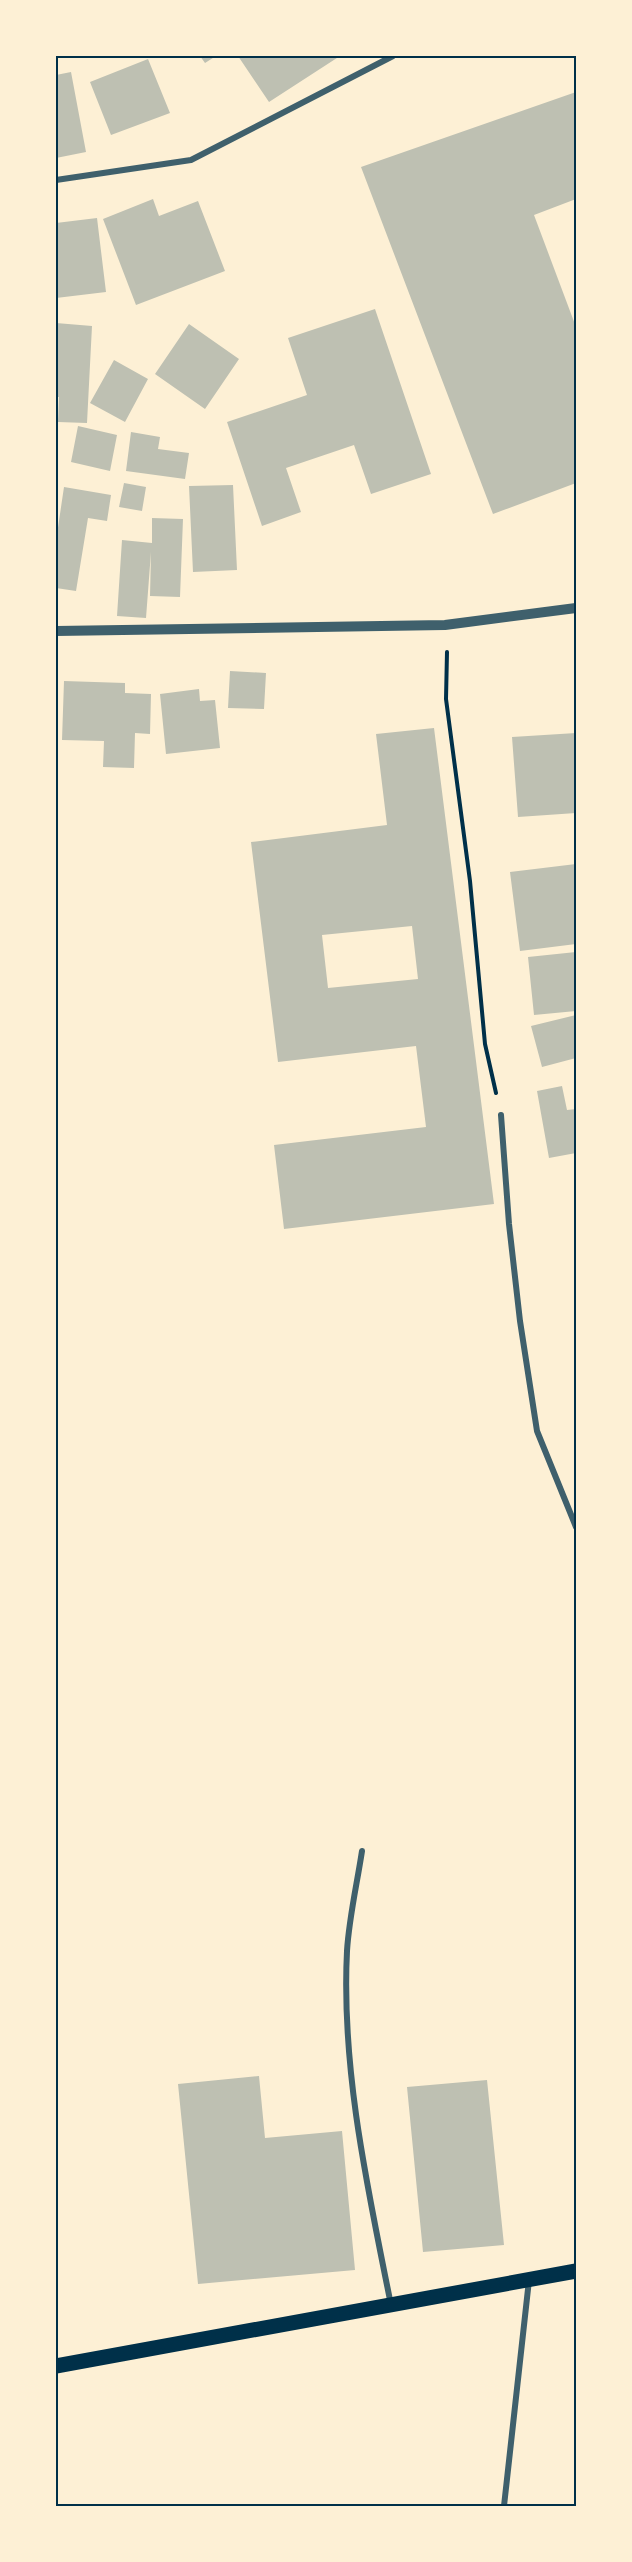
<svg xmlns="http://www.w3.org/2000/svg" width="632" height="2562" viewBox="0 0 632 2562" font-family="Rubik,sans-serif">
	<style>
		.building { fill: #bec0b2; fill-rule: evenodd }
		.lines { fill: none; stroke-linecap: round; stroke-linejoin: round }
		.path { stroke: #003049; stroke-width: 4 }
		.minor { stroke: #3f606c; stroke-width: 6 }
		.tertiary { stroke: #3f606c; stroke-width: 10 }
		.primary { stroke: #003049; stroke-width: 15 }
		.neatline { fill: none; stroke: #003049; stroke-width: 2 }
	</style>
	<rect width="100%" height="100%" fill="#fdf0d5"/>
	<!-- building -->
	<path class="building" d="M 200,56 L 216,56 L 205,63 Z
		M 238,56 L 340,56 L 269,102 Z
		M 148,59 L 170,113 L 111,135 L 90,82 Z
		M 71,72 L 86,152 L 56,158 L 56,75 Z
		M 576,92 L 576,199 L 534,215 L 576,327 L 576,483 L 493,514 L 361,167 Z
		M 153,199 L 159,216 L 198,201 L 225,271 L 136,305 L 103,219 Z
		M 97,218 L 106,292 L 56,298 L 56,223 Z
		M 375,309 L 431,474 L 371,494 L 354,445 L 286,468 L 301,512 L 262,526 L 227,422 L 307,395 L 288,338 Z
		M 56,323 L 92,326 L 87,423 L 58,422 L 59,397 L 56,397 Z
		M 189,324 L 239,359 L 205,409 L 155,374 Z
		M 114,360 L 148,379 L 125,422 L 90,403 Z
		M 78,426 L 117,435 L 110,471 L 71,462 Z
		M 131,432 L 160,437 L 158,449 L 189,453 L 185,479 L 126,471 Z
		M 124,483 L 146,487 L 142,511 L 119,507 Z
		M 233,485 L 237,570 L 193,572 L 189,486 Z
		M 64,487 L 111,495 L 107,521 L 88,518 L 76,591 L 56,588 L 56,541 Z
		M 152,518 L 183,519 L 180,597 L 150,596 L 151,552 L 146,618 L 117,616 L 122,540 L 152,543 Z
		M 230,671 L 266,673 L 264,709 L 228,708 Z
		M 64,681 L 125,683 L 125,693 L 151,694 L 150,734 L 135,733 L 134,768 L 103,767 L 104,741 L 62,740 Z
		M 199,689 L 200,701 L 215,700 L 220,748 L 166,754 L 160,694 Z
		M 434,728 L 494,1204 L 284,1229 L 274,1145 L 426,1127 L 416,1046 L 278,1062 L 251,842 L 387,825 L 376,734 ZM 412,926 L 418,979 L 328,988 L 322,935 Z
		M 576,733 L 576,813 L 518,817 L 512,737 Z
		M 576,864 L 576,944 L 520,951 L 510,872 Z
		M 576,952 L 576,1011 L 534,1015 L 528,957 Z
		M 576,1015 L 576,1058 L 542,1067 L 531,1026 Z
		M 562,1086 L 567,1110 L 576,1109 L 576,1153 L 549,1158 L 537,1091 Z
		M 259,2076 L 265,2138 L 342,2131 L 355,2270 L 198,2284 L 178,2084 Z
		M 487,2080 L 504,2245 L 423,2252 L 407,2087 Z"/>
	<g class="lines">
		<!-- path -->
		<path class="path" d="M 447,652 L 446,699 L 470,881 L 485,1044 L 496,1093"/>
		<!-- minor -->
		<path class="minor" d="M 56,180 L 191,160 L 393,56
			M 501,1115 L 509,1224 L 520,1321 L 537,1431 L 576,1527
			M 362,1851 C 357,1884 349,1918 347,1951 C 341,2069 368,2190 391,2305
			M 504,2506 L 529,2280"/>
		<!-- tertiary -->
		<path class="tertiary" d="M 56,631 L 445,625 L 576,608"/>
		<!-- primary -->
		<path class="primary" d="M 56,2366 L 576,2271"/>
	</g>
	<!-- border -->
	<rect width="632" height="2562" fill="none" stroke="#fdf0d5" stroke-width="114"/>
	<rect x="57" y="57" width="518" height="2448" class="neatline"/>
</svg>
